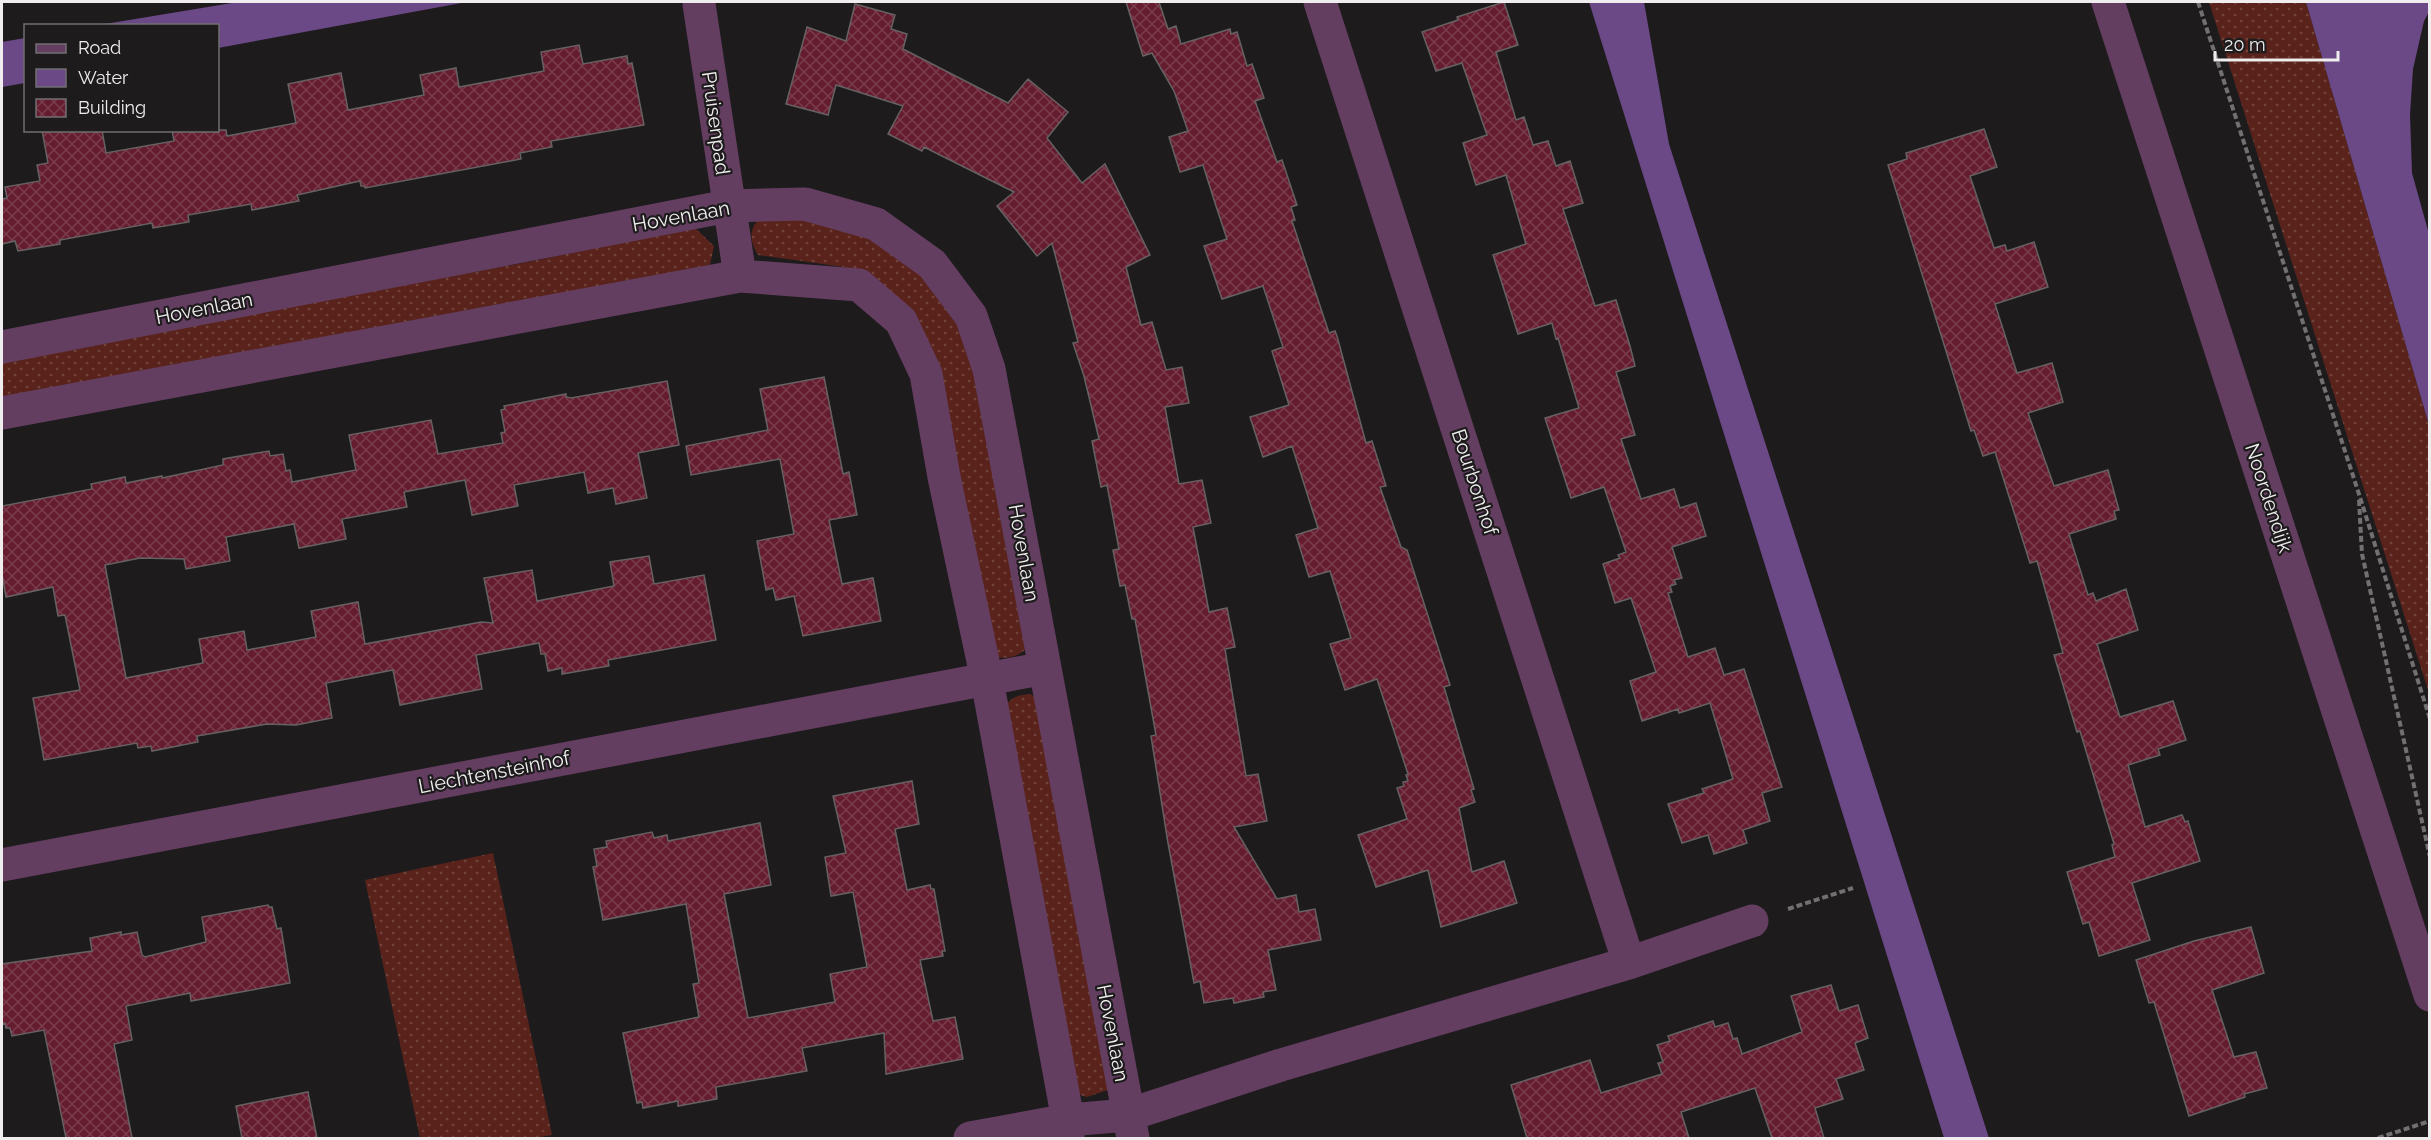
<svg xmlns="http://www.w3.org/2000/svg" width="2431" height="1140" viewBox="0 0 2431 1140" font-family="Raleway,sans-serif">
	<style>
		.grass { fill: url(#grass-dots) }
		.water { fill: #6b4886 }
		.building { fill: url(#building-cross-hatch); stroke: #666263; stroke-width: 1.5 }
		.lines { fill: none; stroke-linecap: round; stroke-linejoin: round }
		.path { stroke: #737072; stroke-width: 4; stroke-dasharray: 6 3; stroke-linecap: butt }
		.minor { stroke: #643e61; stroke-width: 33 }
		.labels { text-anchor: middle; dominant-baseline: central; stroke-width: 4.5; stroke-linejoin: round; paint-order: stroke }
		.street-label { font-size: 20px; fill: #efedee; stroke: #1e1b1d }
	</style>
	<defs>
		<pattern id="grass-dots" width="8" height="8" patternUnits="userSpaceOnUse" patternTransform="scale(1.5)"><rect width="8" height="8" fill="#59231c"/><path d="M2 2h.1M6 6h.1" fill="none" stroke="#71433d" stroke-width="1.8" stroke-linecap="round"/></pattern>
		<pattern id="building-cross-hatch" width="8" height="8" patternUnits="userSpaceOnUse" patternTransform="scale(1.5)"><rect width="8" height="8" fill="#641c2e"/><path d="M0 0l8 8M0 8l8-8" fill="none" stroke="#7a3d4d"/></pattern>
	</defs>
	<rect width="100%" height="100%" fill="#1e1b1d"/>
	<!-- grass -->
	<path class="grass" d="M 2209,2 L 2306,2 L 2429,425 L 2429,693 Z
		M 783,214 L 853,228 L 932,282 L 976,354 L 1027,648 C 1016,658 1008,659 994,657 L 959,483 L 875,284 L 844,267 L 758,255 C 751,243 748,233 757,221 Z
		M 694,227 L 714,246 L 709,270 L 2,401 L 2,361 L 538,260 Z
		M 1030,694 L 1041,701 L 1108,1090 L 1087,1097 L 1077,1094 L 1001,711 C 1010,699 1015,695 1030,694 Z
		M 493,853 L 552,1135 L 534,1138 L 420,1138 L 365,880 Z"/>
	<!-- water -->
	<path class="water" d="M 238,2 L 467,2 L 218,48 L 218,26 L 99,25 Z
		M 1589,2 L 1644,2 L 1669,144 L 1989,1138 L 1944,1138 Z
		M 2306,2 L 2429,2 L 2429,12 L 2424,21 L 2413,69 L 2410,114 L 2412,173 L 2429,234 L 2429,425 Z
		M 25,38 L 25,83 L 2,87 L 2,42 Z"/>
	<!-- building -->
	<path class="building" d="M 1126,2 L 1159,2 L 1168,29 L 1176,26 L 1181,44 L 1230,29 L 1231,34 L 1237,32 L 1247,66 L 1252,64 L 1264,98 L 1255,101 L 1277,162 L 1282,160 L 1297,205 L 1291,207 L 1295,220 L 1292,221 L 1329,333 L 1335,331 L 1337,336 L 1366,443 L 1372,441 L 1386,486 L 1380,487 L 1401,547 L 1407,550 L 1450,685 L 1444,687 L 1474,789 L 1471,790 L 1475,802 L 1459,808 L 1472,872 L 1504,861 L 1517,903 L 1441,927 L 1428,870 L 1376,887 L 1358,835 L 1407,819 L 1397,788 L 1404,786 L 1403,782 L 1408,781 L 1406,775 L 1408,774 L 1377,679 L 1345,690 L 1330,644 L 1351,638 L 1330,571 L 1309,577 L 1296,535 L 1318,528 L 1292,446 L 1263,457 L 1250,417 L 1289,405 L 1272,351 L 1283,347 L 1263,286 L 1222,299 L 1204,246 L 1227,239 L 1216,206 L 1203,165 L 1180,172 L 1169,137 L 1188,131 L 1174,91 L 1152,53 L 1143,56 Z
		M 1504,2 L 1518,45 L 1496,52 L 1516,120 L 1524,117 L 1533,145 L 1548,141 L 1556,166 L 1570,161 L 1583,203 L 1563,209 L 1595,306 L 1616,300 L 1630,346 L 1635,366 L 1616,372 L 1635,435 L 1621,439 L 1641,499 L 1674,489 L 1680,508 L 1696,503 L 1706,536 L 1672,547 L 1682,578 L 1674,580 L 1676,584 L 1670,586 L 1672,592 L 1668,593 L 1688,657 L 1715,648 L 1724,675 L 1744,669 L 1782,787 L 1762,793 L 1770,821 L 1743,830 L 1747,843 L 1714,854 L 1708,835 L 1682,843 L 1668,804 L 1704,793 L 1702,789 L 1733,779 L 1710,703 L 1679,713 L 1678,709 L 1642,721 L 1630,681 L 1656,672 L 1631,598 L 1615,603 L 1603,564 L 1620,558 L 1618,555 L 1626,552 L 1604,487 L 1571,498 L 1545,418 L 1579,408 L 1558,338 L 1556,339 L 1552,323 L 1518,334 L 1493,255 L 1526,244 L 1506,175 L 1476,185 L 1463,143 L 1487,135 L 1462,63 L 1436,71 L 1422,32 L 1458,20 L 1457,17 Z
		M 855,4 L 895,15 L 891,29 L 907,34 L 903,49 L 1008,103 L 1028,79 L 1045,93 L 1068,112 L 1047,138 L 1082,183 L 1105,164 L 1150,255 L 1126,267 L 1141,325 L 1152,322 L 1166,370 L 1182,367 L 1189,403 L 1165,407 L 1179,484 L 1202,480 L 1211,523 L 1193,527 L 1201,569 L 1209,612 L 1227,608 L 1235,647 L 1225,649 L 1246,776 L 1258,774 L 1267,821 L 1234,827 L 1277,899 L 1296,895 L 1299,912 L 1315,909 L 1321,940 L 1268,950 L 1276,990 L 1263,992 L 1264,997 L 1234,1003 L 1233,998 L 1204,1003 L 1200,981 L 1194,983 L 1168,843 L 1151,736 L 1156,735 L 1135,619 L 1132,619 L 1125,585 L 1120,586 L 1113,550 L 1119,549 L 1107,485 L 1101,487 L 1092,441 L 1099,439 L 1084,376 L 1073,343 L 1078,342 L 1052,243 L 1037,256 L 997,206 L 1014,192 L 924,147 L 922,151 L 888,134 L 903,106 L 836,85 L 828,115 L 786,104 L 807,27 L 846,41 Z
		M 579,45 L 583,64 L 627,56 L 628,64 L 632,63 L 644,125 L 551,141 L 552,147 L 520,153 L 521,159 L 365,188 L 364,186 L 361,186 L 360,181 L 297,195 L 299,201 L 252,210 L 251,204 L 188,215 L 189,222 L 153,228 L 152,223 L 60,240 L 60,244 L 18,251 L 15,241 L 2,244 L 2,199 L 7,198 L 5,187 L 40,181 L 37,165 L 48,163 L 42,130 L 102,130 L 106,153 L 174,141 L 172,130 L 226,130 L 227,136 L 296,123 L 288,84 L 341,73 L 348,110 L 424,95 L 420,75 L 456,68 L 459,87 L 544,71 L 541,52 Z
		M 1984,129 L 1997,167 L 1970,176 L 1994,248 L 2005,245 L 2007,251 L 2034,242 L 2048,287 L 1995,304 L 2017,373 L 2052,363 L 2063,402 L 2028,413 L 2054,486 L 2108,470 L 2119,510 L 2114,511 L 2116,519 L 2069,534 L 2088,595 L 2093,593 L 2096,601 L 2126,589 L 2138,630 L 2097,644 L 2120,717 L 2173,701 L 2186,740 L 2158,749 L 2160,755 L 2128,765 L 2145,827 L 2182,815 L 2185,822 L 2188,821 L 2200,861 L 2132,883 L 2150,940 L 2099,956 L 2089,922 L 2083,924 L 2067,872 L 2115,857 L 2112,845 L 2114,844 L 2080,731 L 2077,732 L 2054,655 L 2063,653 L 2037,561 L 2030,563 L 1995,452 L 1983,456 L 1974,430 L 1971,431 L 1888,165 L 1907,159 L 1906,153 Z
		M 824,377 L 843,474 L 849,472 L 857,515 L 829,520 L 842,584 L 873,578 L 881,621 L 803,636 L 794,596 L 776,600 L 773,588 L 766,590 L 757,541 L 794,534 L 780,459 L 691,475 L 686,446 L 768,430 L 760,389 Z
		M 667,381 L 679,445 L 638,453 L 647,498 L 616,504 L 613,488 L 588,493 L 584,472 L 514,485 L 518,506 L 472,515 L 465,480 L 404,492 L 407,507 L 342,519 L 346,539 L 299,548 L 294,524 L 226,537 L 230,561 L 186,569 L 184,559 L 140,558 L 105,565 L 126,678 L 203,663 L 199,639 L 244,631 L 247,650 L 316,637 L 311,611 L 358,602 L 365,644 L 481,622 L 493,623 L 484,578 L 532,570 L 537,601 L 614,586 L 610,562 L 649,556 L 654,584 L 704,575 L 716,640 L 608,660 L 609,666 L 562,674 L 562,668 L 548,671 L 545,654 L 541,654 L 539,643 L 476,655 L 482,689 L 400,705 L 393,670 L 326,683 L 332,718 L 296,725 L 267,724 L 197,736 L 198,742 L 152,751 L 151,746 L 138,748 L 137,743 L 44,760 L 33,698 L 80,690 L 65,615 L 58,616 L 53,587 L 6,597 L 2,574 L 2,506 L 92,489 L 91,484 L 125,477 L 126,483 L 162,476 L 162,478 L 223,465 L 223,459 L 269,451 L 270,456 L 283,454 L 286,471 L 290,470 L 292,482 L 356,470 L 349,435 L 431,420 L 438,454 L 503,443 L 501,433 L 505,432 L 501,410 L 505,409 L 504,406 L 566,394 L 566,397 L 571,398 Z
		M 912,781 L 919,824 L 895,829 L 907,890 L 930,885 L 931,889 L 934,889 L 945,951 L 942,951 L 943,956 L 920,960 L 933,1021 L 955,1017 L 963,1059 L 886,1074 L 884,1033 L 802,1048 L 807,1071 L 716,1087 L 717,1099 L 678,1106 L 678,1101 L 643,1108 L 642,1102 L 637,1103 L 623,1033 L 699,1017 L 693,984 L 699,983 L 686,904 L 603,920 L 593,867 L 597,866 L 594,849 L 607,847 L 606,841 L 652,832 L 654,838 L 667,835 L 668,841 L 760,823 L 771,885 L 724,894 L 748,1018 L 835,1002 L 830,974 L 867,967 L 853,892 L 831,896 L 825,857 L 846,853 L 833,796 Z
		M 268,905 L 269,907 L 272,907 L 277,929 L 281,928 L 290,983 L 191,1001 L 190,993 L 126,1006 L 132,1040 L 114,1044 L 132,1138 L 66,1138 L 44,1030 L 12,1036 L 10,1028 L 6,1028 L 5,1023 L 2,1024 L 2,964 L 92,951 L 90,938 L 121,932 L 121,935 L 137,932 L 142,955 L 145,957 L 206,942 L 202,917 Z
		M 2251,927 L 2264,973 L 2212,990 L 2234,1057 L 2256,1052 L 2267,1088 L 2244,1094 L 2245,1097 L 2189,1116 L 2154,1002 L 2149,1003 L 2136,960 L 2194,941 Z
		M 1831,985 L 1839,1011 L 1858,1005 L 1868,1038 L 1855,1043 L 1864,1070 L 1836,1079 L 1843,1099 L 1815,1108 L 1824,1138 L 1772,1138 L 1755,1088 L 1681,1112 L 1689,1138 L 1527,1138 L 1511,1085 L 1590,1060 L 1601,1093 L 1662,1074 L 1658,1063 L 1663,1062 L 1657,1045 L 1670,1041 L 1668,1036 L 1713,1021 L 1715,1027 L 1728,1023 L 1733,1039 L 1737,1038 L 1742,1054 L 1802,1032 L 1791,996 Z
		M 308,1092 L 317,1138 L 242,1138 L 236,1106 Z"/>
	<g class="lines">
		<!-- path -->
		<path class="path" d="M 2198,2 L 2358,491 L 2430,719
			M 2359,500 L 2362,554 L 2430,857
			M 1788,909 L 1853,888
			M 2378,1138 L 2430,1121"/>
		<!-- minor -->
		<path class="minor" d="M 1320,2 L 1629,963
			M 2108,2 L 2430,995
			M 699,4 L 740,276
			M 2,347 L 728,206 L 805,204 L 876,224 L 932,264 L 971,316 L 989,369 L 1133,1138
			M 2,413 L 740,276 L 859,285 L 901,321 L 926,374 L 944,477 L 987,680 L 1068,1120 L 1068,1138
			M 2,865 L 1045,668
			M 970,1138 L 1068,1120 L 1128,1115 L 1281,1065 L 1629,963 L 1752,921"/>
	</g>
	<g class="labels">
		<!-- street labels -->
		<g class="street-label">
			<text transform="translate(716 123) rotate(82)">Pruisenpad</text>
			<text transform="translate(681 216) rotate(-10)">Hovenlaan</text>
			<text transform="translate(204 308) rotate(-11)">Hovenlaan</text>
			<text transform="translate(1475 482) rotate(72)">Bourbonhof</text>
			<text transform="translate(2269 498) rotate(72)">Noordendijk</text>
			<text transform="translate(1024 553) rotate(80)">Hovenlaan</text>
			<text transform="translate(494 772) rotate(-11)">Liechtensteinhof</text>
			<text transform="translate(1113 1033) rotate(79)">Hovenlaan</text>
		</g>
	</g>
	<!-- border -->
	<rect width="2431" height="1140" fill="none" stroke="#efedee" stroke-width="6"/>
	<!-- legend -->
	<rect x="24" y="24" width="195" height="108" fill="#1e1b1d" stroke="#726f71" stroke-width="1.5"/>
	<rect x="36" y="44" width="30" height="9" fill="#643e61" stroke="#726f71" stroke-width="1.5"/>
	<text x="78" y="54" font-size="18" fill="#efedee">Road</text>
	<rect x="36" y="69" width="30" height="18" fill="#6b4886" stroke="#726f71" stroke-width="1.5"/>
	<text x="78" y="84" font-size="18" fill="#efedee">Water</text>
	<rect x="36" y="99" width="30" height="18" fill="url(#building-cross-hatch)" stroke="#726f71" stroke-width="1.5"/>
	<text x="78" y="114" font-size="18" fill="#efedee">Building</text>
	<!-- scale -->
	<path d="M2215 51v9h123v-9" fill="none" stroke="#efedee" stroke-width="3"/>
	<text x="2224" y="51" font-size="18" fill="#efedee" stroke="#1e1b1d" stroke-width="4.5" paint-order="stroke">20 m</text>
</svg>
